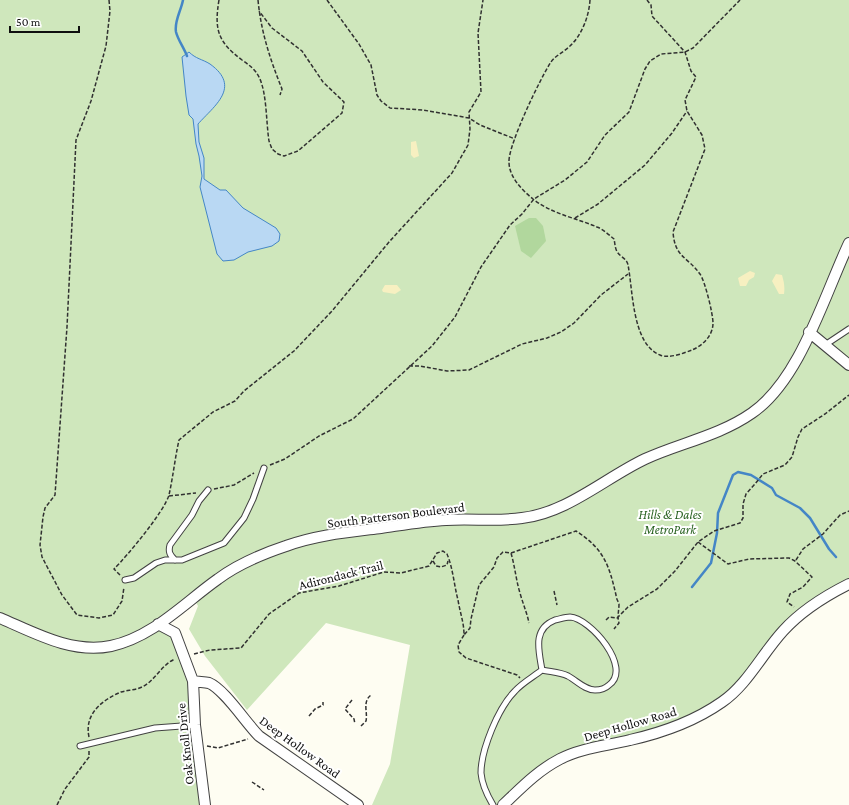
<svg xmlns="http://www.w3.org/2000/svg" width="849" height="805" viewBox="0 0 849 805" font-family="'Crimson Pro',serif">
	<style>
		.green { fill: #cfe7bc }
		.forest { fill: #b1d79d }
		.sand { fill: #f7f0c1 }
		.water { fill: #b9d8f3; stroke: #4486c6 }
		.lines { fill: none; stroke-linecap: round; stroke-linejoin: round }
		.stream { stroke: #4486c6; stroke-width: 2.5 }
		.lane-casing { stroke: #424242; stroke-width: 7 }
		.street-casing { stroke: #424242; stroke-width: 12 }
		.path { stroke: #313131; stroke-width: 1.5; stroke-dasharray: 4 2; stroke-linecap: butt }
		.lane { stroke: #fff; stroke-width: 5 }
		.street { stroke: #fff; stroke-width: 10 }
		.labels { text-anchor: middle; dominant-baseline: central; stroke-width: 4; stroke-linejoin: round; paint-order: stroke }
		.park-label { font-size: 13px; font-style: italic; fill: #2a6322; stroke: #fff }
		.street-label { font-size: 13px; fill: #0f0f0f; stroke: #fff }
	</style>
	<rect width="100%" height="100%" fill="#fefdf2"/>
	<!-- green -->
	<path class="green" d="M 0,0 L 849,0 L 849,584 L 814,604 L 750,672 L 706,712 L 561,759 L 503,805 L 372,805 L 390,764 L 410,645 L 326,623 L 247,710 L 205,656 L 189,629 L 198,606 L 193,597 L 159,624 L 175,633 L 193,681 L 205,805 L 0,805 Z"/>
	<!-- forest -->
	<path class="forest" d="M 529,218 L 536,218 L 543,226 L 546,241 L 531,258 L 521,251 L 515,226 Z"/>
	<!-- sand -->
	<path class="sand" d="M 416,141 L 419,156 L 414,158 L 411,155 L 411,142 Z
		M 750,271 L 755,273 L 754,277 L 749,280 L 746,286 L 740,286 L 738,278 Z
		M 776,274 L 782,275 C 784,282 785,287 784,294 L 779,294 L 772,281 Z
		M 385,285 L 397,285 L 401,290 L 395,294 L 383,292 L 382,290 Z"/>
	<!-- water -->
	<path class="water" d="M 189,52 C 196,59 202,59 210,64 C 242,87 214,106 198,124 L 199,142 L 204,158 L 204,179 L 220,190 L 226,190 L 243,208 L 276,228 L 280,234 L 279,241 L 272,246 L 248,252 L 234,260 L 223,261 L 217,254 L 200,187 L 202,176 L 199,156 L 196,144 L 193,119 L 189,115 L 186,96 L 182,57 Z"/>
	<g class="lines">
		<!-- stream -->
		<path class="stream" d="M 183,0 C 181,11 174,21 176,32 C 178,40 184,48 187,56
			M 692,587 L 711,563 L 717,533 L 718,513 L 733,475 L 738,472 L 751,475 L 772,488 L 776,495 L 800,508 L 810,518 L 829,549 L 836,557"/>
		<defs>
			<path id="lane" d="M 825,345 L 849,329
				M 175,560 C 170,555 168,552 170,545 L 192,515 L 199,501 L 208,490
				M 125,580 L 134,578 L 156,563 L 165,560 L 182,560 L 224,543 L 244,518 L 253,499 L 264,468
				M 80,746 L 155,728 L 195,725
				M 493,805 C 487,795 482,785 481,773 C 481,750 498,708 515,691 C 522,683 533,677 542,670 C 551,672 560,672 568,676 C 577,681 585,690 595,690 C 600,690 606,688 609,685 C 633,668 590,618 570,617 C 565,617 560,619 555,620 C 532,629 539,651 542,670"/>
			<path id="street" d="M 809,332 L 849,365
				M 0,618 C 35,633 72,654 111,646 C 153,637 184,603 218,579 C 238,564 262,554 286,546 C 316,535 349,532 381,528 C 402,525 424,521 446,520 C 471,518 497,522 522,518 C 567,513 605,478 645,459 C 680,443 719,436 752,413 C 800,380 824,296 849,243
				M 158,624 L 175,633 L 193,681 L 195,725 L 205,805
				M 193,681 C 198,682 204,682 209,683 C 224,689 246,723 259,736 L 358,805
				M 503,805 C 521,788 537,771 560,759 C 581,748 606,746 630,740 C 661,733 695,721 722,702 C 747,685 762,654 783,631 C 801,611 825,596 849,584"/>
		</defs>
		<!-- lane casing -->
		<use href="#lane" class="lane-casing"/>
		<!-- street casing -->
		<use href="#street" class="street-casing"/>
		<!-- path -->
		<path class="path" d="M 109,0 L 110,11 L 106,46 L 91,101 L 76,140 L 67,327 L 55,495 L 45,508 L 43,517 L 40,545 L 42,557 L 62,595 L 77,615 L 99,618 L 113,615 L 122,601 L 124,587
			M 219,0 C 214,30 218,42 242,60 C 249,65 255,69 259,77 C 267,93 266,122 269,141 L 272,149 L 278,154 L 284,156 L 298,151 L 342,113 L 344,102 L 323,82 L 302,51 L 272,28 L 259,11
			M 258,0 C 261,32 270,59 282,89 L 280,95
			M 327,0 L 359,44 L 371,65 L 377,95 L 381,101 L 390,108 L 423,110 L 469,118 L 480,125 L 515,139
			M 590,0 C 589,16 582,35 570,46 C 564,52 556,55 551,62 C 541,77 508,145 509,162 C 509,177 522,190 533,199 C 552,214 576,218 597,227 C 603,229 609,235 614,239 C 615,243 615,250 618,253 C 621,257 627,259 628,265 C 633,290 632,344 660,355 C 669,359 684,353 692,350 C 702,346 713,336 713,323 C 713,314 705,281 700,274 C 687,256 675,258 673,232 L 705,149 L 702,135 L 687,111 L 685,100 L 696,77 L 691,71 L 685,52 L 652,16 L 651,5 L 647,0
			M 575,218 L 598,204 L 645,165 L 672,133 L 687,111
			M 409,366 L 420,366 L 447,371 L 469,370 L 522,344 L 547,338 L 561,332 L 574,323 L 601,295 L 628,274
			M 270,465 L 285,459 L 319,436 L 353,419 L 432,346 L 455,317 L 481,267 L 510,225 L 522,214 L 534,199 L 565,180 L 587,162 L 605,135 L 629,112 L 645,69 L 650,61 L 661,54 L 685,52 L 693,48 L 740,0
			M 214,489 L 234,485 L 254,473
			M 169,496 L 196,493
			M 698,542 L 728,564 L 749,559 L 789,558 L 795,561 L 812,577 L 803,587 L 790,594 L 787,602 L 794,607
			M 511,553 L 576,531 C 604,549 609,565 616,595 C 616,598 618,601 619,604 C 619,611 617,616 619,623 L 614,629
			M 796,560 L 803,549 L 823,534 L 840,515 L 849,511
			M 433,561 L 436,566 L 441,567 L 447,565 L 448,561
			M 120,575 L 114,569 C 127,556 164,512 169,495 C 173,477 175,458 179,440 L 213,412 L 235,401 L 244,391 L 294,351 L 332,311 L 389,242 L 452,173 L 468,145 L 470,129 L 469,112 L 481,92 L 478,33 L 483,0
			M 554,591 L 557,605
			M 606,620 L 609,617 L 617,618 L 628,607 L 657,589 L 675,571 L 698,542 L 714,531 L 740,523 L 743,518 L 743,504 L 746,494 L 755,484 L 763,474 L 785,465 L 792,457 L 798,437 L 802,429 L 825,414 L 849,395
			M 464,635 L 458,645 L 459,652 L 466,658 L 517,675 L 520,678
			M 194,654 L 210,650 L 241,648 L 269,614 L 299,593 L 339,586 L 384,572 L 401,573 L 429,566 L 437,553 L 443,551 L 447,554 C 453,568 454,585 458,600 C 460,613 464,622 464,635 L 470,628 L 471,619 L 479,585 L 494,567 L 497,558 L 503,552 L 511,553 C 515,567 516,580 520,593 C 523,604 527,613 529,623
			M 352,700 L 345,709 L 354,719 L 355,724
			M 309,716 L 315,709 L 323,705 L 323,702
			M 361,726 L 366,721 C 368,712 362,702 371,695
			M 89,737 C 84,714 102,700 121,692 C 128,690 136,690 142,687 C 155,681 161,665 175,659
			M 207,746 L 218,748 L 248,739
			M 252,782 L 264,790
			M 57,805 L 65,789 L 89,757 L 89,751"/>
		<!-- lane -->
		<use href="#lane" class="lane"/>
		<!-- street -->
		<use href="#street" class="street"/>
	</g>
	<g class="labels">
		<!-- park labels -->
		<g class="park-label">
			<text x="670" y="514">Hills &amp; Dales<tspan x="670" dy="15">MetroPark</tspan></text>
		</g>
		<!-- street labels -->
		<g class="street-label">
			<text transform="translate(396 515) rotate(-7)">South Patterson Boulevard</text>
			<text transform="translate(341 575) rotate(-14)">Adirondack Trail</text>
			<text transform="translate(630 724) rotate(-16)">Deep Hollow Road</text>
			<text transform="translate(185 744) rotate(-96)">Oak Knoll Drive</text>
			<text transform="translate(300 747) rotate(36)">Deep Hollow Road</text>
		</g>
	</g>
	<!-- scale -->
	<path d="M10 26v6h69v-6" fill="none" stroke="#0f0f0f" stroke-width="2"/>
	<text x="16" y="26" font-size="12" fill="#0f0f0f" stroke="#ffffff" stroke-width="3" paint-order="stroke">50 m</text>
</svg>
